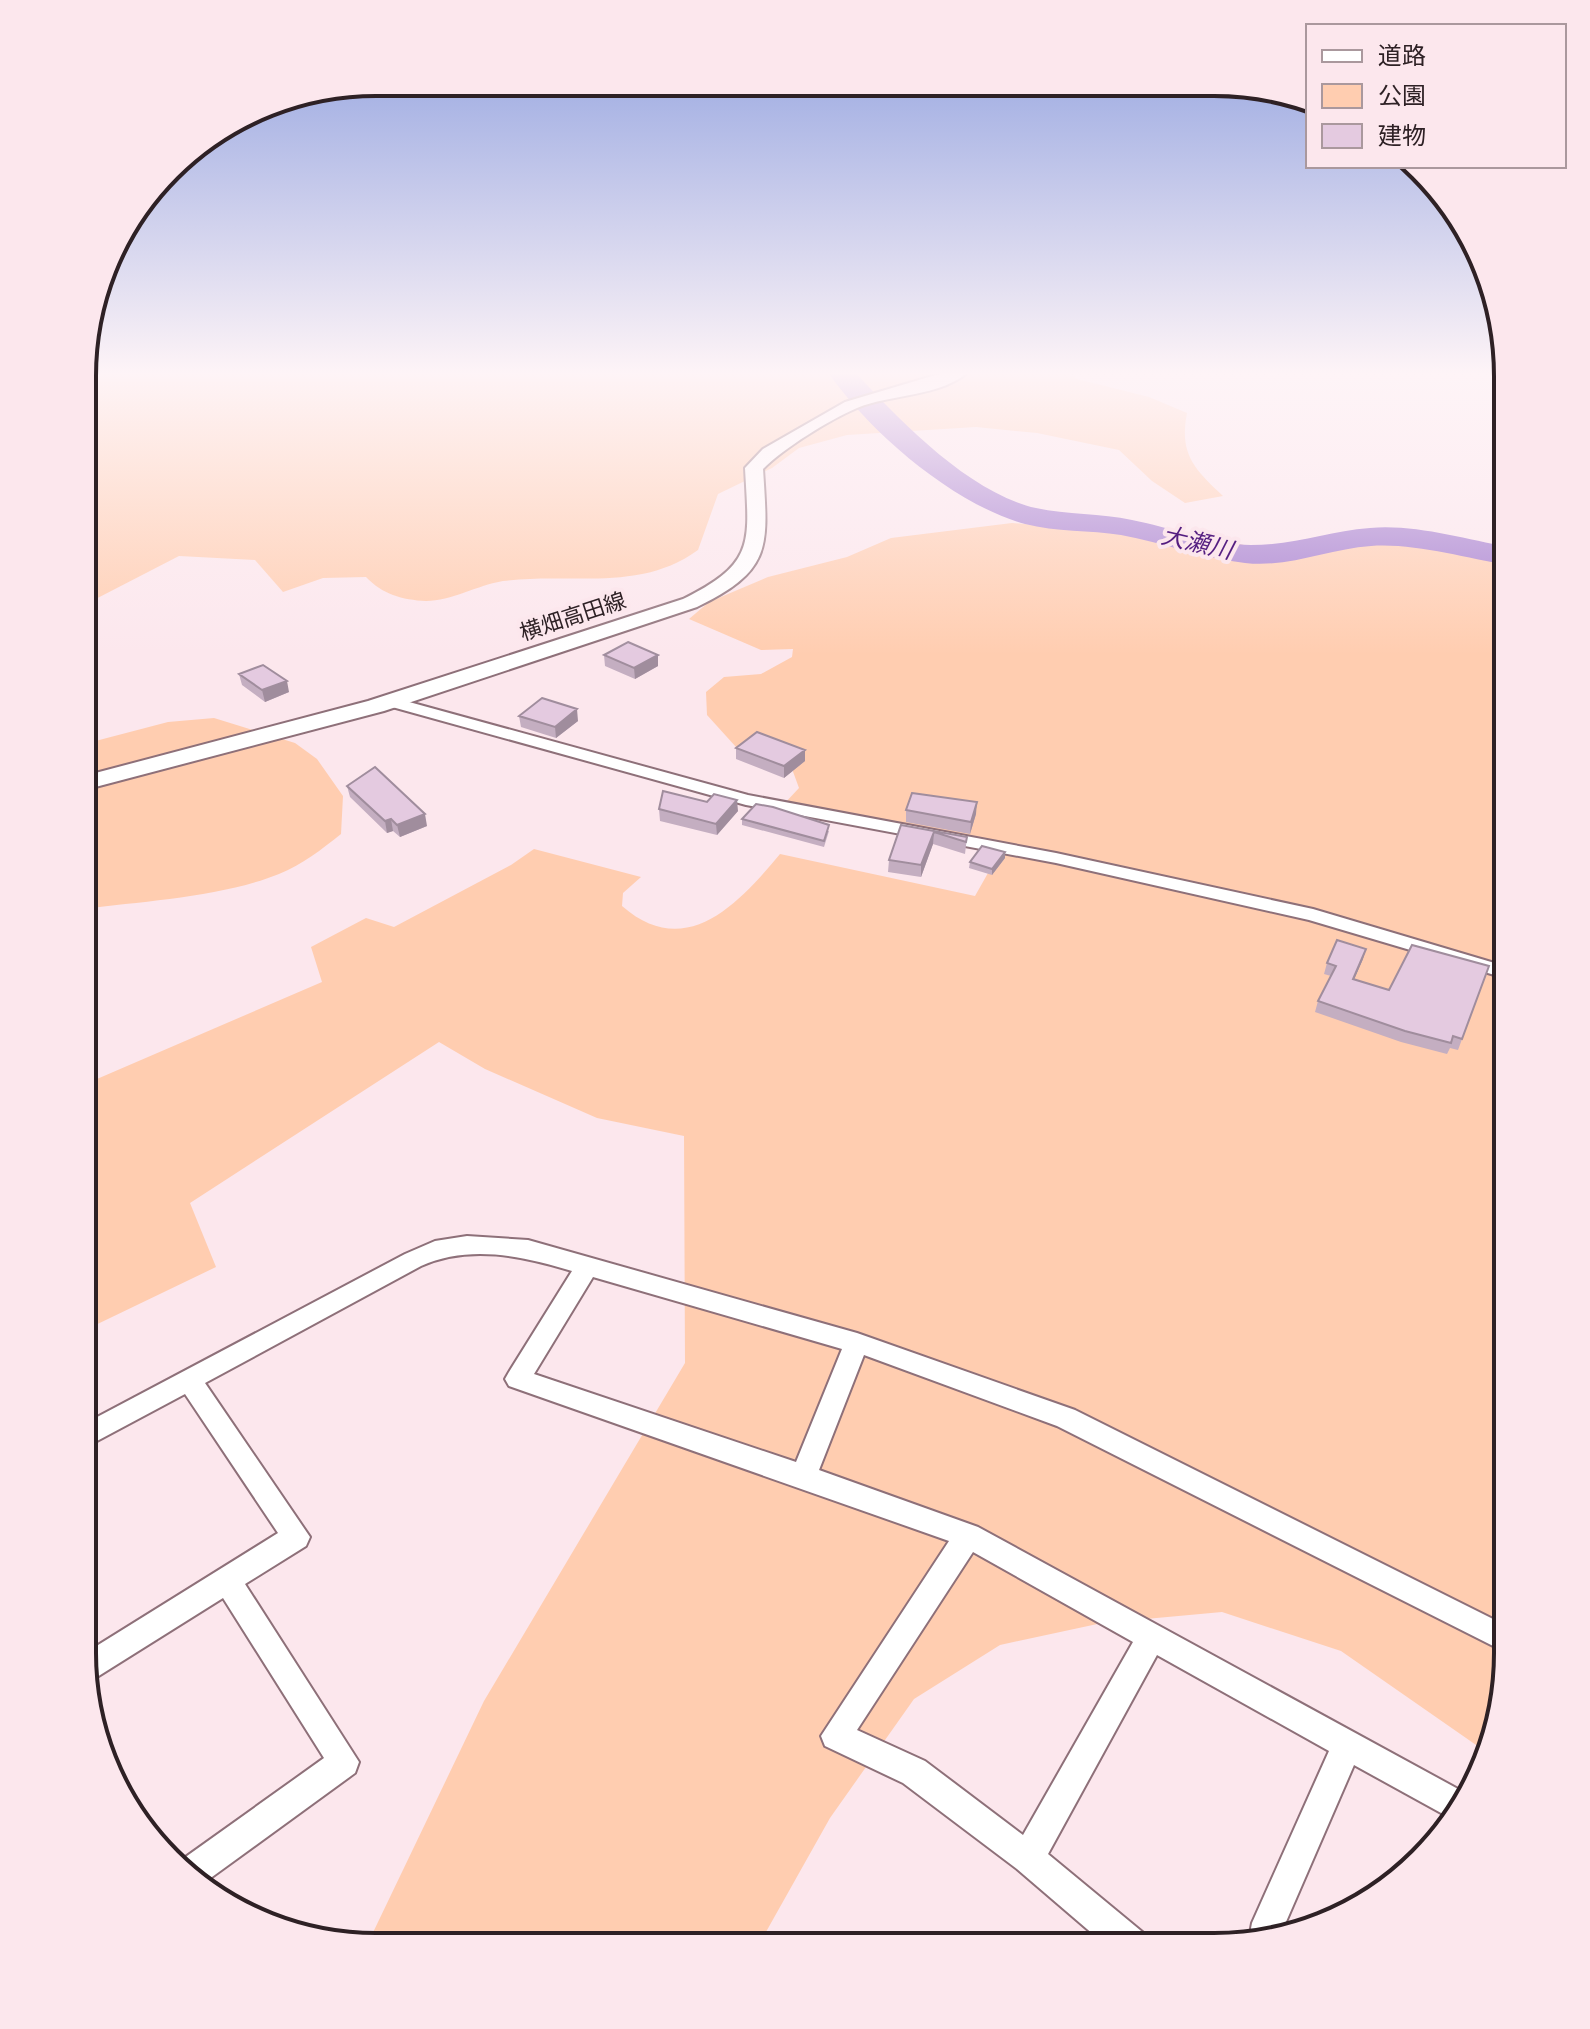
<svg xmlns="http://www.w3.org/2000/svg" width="1590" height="2029" viewBox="0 0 1590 2029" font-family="Karla,'Noto Sans JP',sans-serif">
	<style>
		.green { fill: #ffcdb0 }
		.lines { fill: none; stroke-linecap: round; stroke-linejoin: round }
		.river { fill: #a37ccf; fill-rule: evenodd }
		.street-casing { stroke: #8e7079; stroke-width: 4 }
		.secondary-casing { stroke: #8e7079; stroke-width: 4 }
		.street { fill: #fff; fill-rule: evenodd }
		.secondary { fill: #fff; fill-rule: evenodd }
		.wall { fill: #c4aec1 }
		.shaded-wall { fill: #a08d9d }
		.building { fill: #e4cae0; stroke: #a08d9d; stroke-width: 2 }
		.labels { text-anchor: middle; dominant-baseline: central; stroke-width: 8; stroke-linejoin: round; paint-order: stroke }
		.far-street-label { font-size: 22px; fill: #2e2125; stroke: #fce7ed }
		.far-water-label { font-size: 24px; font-style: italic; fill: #551e81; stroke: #fce7ed }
		.rim { fill: none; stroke: #2e2125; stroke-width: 4 }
	</style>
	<rect width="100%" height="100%" fill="#fce7ed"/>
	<!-- green -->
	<path class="green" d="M 85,371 L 1065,371 L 1077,379 L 1149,397 L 1187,413 C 1179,454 1194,469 1223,496 L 1185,503 L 1152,481 L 1119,450 L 1037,433 L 976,427 L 847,435 L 799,448 L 772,468 L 718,494 L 698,550 C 639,593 570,572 503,581 C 478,585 451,601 426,601 C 402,600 382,594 366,577 L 323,578 L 283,592 L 255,560 L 179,556 L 84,605 Z
		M 1012,523 L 1213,539 L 1303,556 L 1370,544 L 1440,547 L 1508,560 L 1507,1673 L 1492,1748 L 1489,1754 L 1341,1651 L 1222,1612 L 1102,1623 L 1000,1645 L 914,1699 L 830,1818 L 758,1946 L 367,1945 L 484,1701 L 685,1363 L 684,1136 L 597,1118 L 485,1069 L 439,1042 L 190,1203 L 216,1267 L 83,1331 L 83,1085 L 322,982 L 311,947 L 366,918 L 394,927 L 511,865 L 534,849 L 641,877 L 623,893 L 622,906 C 686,962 739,903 780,854 L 975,896 L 1001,850 L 784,804 L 799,788 L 784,747 L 736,747 L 707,715 L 706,692 L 724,677 L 761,674 L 792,657 L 793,649 L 761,650 L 689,619 L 709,602 L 768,577 L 847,557 L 891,538 Z
		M 214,718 L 295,743 L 317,759 L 343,796 L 341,834 C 322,849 302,865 279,874 C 222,897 145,901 83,909 L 84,744 L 168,722 Z"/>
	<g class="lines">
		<!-- river -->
		<path class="river" d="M 827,371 L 854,371 C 899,420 969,493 1036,508 C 1067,515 1101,513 1132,520 C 1168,527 1215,544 1251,545 C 1296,545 1328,531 1370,528 C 1415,524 1464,539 1508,547 L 1508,565 C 1464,558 1415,543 1371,546 C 1328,549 1289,568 1245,563 C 1204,558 1163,543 1121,535 C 1090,530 1056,532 1025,524 C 953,504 870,433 827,371 Z"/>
		<defs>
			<path id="street" d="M 391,697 L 748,795 L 1056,853 L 1313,909 L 1508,967 L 1508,979 L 1309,920 L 1056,863 L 746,805 L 385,705 L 383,702 Z
				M 467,1236 L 528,1240 L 857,1333 L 1075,1410 L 1507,1626 L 1507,1653 L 1057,1426 L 864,1355 L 819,1470 L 978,1527 L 1469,1795 L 1458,1817 L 1452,1819 L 1354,1765 L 1282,1931 L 1249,1939 L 1252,1923 L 1329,1751 L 1157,1655 L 1048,1854 L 1146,1935 L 1150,1947 L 1108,1947 L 1017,1869 L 903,1783 L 825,1746 L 821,1736 L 949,1541 L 509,1386 L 505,1379 L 509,1372 L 572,1271 C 523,1256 469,1244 421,1266 L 205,1383 L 310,1537 L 306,1546 L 245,1584 L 359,1762 L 355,1773 L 201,1885 L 180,1861 L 324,1758 L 223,1598 L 89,1682 L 82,1655 L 278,1533 L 185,1394 L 82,1449 L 82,1425 L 405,1254 L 435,1241 ZM 593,1277 L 842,1349 L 796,1462 L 534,1374 ZM 973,1552 L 1133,1642 L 1023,1835 L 925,1761 L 857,1730 Z"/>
			<path id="secondary" d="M 949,371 L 969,371 C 942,397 890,394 857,408 C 829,420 784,448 763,469 C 768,547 773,570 697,607 L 384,711 L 84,790 L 84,776 L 368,701 L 683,599 C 756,563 749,543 745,468 L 763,449 L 845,402 Z"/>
		</defs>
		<!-- street casing -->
		<use href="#street" class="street-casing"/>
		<!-- secondary casing -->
		<use href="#secondary" class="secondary-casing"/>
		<!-- street -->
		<use href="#street" class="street"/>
		<!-- secondary -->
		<use href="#secondary" class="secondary"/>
	</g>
	<!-- wall -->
	<path class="wall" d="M 604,655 L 658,655 L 658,666 L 635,679 L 605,666 Z
		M 239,674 L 289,692 L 265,702 L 242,685 Z
		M 519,716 L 578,721 L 556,738 L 521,727 Z
		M 736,748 L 805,750 L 805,761 L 784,778 L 736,759 Z
		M 347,786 L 427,826 L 400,837 L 393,831 L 387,833 L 350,797 Z
		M 659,809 L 738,811 L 717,835 L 660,821 Z
		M 906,810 L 976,814 L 970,834 L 906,822 Z
		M 742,819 L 829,831 L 824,847 L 742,825 Z
		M 901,825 L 967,837 L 965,854 L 933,844 L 921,877 L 888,872 L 889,860 Z
		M 1005,852 L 1005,858 L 992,875 L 969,868 L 970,862 Z
		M 1363,959 L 1354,979 L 1389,990 L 1489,966 L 1458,1050 L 1450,1048 L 1447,1054 L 1401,1042 L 1315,1012 L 1318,1001 L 1331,976 L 1324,974 L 1327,963 Z
		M 1508,1022 L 1508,1066 L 1492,1061 Z"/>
	<!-- shaded-wall -->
	<path class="shaded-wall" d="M 658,655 L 658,666 L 635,679 L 634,668 Z
		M 287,681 L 289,692 L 265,702 L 262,690 Z
		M 577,709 L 578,721 L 556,738 L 555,727 Z
		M 805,750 L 805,761 L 784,778 L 784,766 Z
		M 737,800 L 738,811 L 717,835 L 716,824 Z
		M 977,802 L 976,814 L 970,834 L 971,822 Z
		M 425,814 L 427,826 L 400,837 L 397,825 Z
		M 391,819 L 393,831 L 387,833 L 385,821 Z
		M 934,832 L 933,844 L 921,877 L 921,865 Z
		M 1005,852 L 1005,858 L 992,875 L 992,869 Z
		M 1366,949 L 1363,959 L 1350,989 L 1353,979 Z"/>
	<!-- building -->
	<path class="building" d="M 628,642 L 658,655 L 634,668 L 604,655 Z
		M 263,665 L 287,681 L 262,690 L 239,674 Z
		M 542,698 L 577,709 L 555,727 L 519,716 Z
		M 757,732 L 805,750 L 784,766 L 736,748 Z
		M 375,767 L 425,814 L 397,825 L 391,819 L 385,821 L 347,786 Z
		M 663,791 L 707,802 L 714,794 L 737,800 L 716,824 L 659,809 Z
		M 912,793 L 977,802 L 971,822 L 906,810 Z
		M 756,804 L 773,807 L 829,825 L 824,841 L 742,819 Z
		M 901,825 L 967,837 L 966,842 L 934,832 L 921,865 L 889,860 Z
		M 982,846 L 1005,852 L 992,869 L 970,862 Z
		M 1337,940 L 1366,949 L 1353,979 L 1389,990 L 1412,945 L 1489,966 L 1462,1039 L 1453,1036 L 1451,1043 L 1405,1031 L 1318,1001 L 1336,966 L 1327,963 Z
		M 1508,1022 L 1508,1052 L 1497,1048 Z"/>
	<!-- sky -->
	<linearGradient id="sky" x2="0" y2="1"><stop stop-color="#8c9ede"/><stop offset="0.57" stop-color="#fef4f7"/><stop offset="1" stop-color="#fef4f7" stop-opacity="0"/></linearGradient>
	<rect width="1590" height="655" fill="url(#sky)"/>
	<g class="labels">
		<!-- far-street labels -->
		<g class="far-street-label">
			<text transform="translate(573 617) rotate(-18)">横畑高田線</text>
		</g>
		<!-- far-water labels -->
		<g class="far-water-label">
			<text transform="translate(1197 543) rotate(13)">大瀬川</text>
		</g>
	</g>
	<!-- crop -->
	<path d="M0 0H1590V2029H0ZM376 96H1214A280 280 0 0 1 1494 376V1653A280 280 0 0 1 1214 1933H376A280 280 0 0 1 96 1653V376A280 280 0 0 1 376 96Z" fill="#fce7ed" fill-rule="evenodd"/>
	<path class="rim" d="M376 96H1214A280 280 0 0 1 1494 376V1653A280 280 0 0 1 1214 1933H376A280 280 0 0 1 96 1653V376A280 280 0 0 1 376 96Z"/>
	<!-- legend -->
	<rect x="1306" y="24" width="260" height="144" fill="#fce7ed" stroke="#aa989d" stroke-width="2"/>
	<rect x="1322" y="50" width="40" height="12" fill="#ffffff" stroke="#aa989d" stroke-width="2"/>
	<text x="1378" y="64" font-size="24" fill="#2e2125">道路</text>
	<rect x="1322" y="84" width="40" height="24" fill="#ffcdb0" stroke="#aa989d" stroke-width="2"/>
	<text x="1378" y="104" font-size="24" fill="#2e2125">公園</text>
	<rect x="1322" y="124" width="40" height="24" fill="#e4cae0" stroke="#aa989d" stroke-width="2"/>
	<text x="1378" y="144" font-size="24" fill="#2e2125">建物</text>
</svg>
